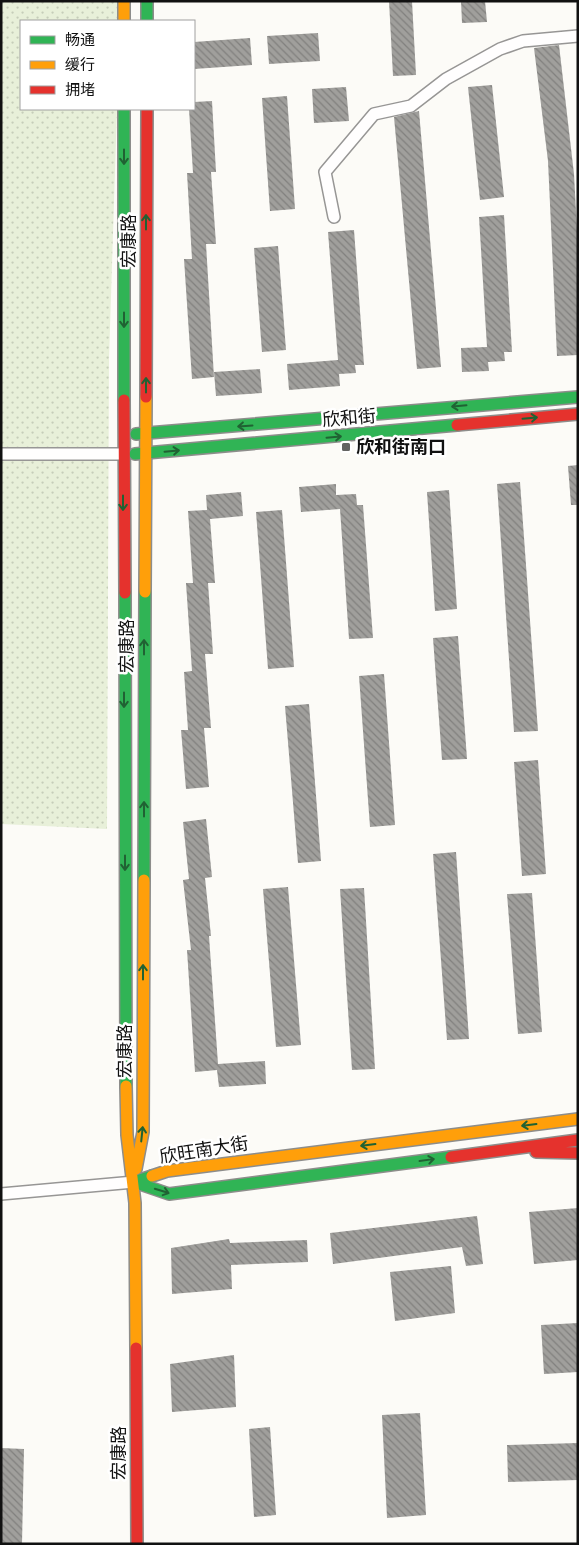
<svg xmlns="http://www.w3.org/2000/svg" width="579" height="1545" viewBox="0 0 579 1545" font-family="'Zilla Slab','Noto Sans SC',serif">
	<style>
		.green { fill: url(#green-dots) }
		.building { fill: url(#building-back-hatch) }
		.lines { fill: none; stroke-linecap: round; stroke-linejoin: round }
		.street-casing { stroke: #979695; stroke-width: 14 }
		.fast-casing { stroke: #8d8d8b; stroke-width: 14 }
		.slow-casing { stroke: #8d8d8b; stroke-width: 14 }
		.jam-casing { stroke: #8d8d8b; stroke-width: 14 }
		.street { stroke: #fffefe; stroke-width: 11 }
		.fast { stroke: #30b455; stroke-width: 11 }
		.slow { stroke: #ff9f0a; stroke-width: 11 }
		.jam { stroke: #e5322d; stroke-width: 11 }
		.oneway { stroke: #206233 }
		.poi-dot { fill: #636362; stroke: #fff; stroke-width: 2 }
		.labels { text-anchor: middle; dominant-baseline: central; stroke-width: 5; stroke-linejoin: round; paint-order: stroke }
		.street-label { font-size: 18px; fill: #111; stroke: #fff }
		.poi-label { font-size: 18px; font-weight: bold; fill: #111; stroke: #fff; text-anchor: start }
	</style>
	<defs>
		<pattern id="green-dots" width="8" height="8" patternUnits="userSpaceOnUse" patternTransform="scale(1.25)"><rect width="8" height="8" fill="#e8f0d9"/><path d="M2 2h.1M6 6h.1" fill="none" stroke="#c6cdb9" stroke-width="1.8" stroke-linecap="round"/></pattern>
		<pattern id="building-back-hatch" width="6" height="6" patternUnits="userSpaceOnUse" patternTransform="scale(1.25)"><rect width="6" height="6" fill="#a09f9c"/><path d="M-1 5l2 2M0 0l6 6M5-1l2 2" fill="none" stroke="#81807e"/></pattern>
	</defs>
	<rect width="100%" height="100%" fill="#fcfbf7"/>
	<!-- green -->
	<path class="green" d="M 1,1 L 120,1 L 119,21 L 21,21 L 21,109 L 117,109 L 109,359 L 107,829 L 1,824 Z"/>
	<!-- building -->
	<path class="building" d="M 389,1 L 412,1 L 416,75 L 393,76 Z
		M 461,1 L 485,1 L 487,22 L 462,23 Z
		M 318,33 L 320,61 L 269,64 L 267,36 Z
		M 250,38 L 252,65 L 194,69 L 194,42 Z
		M 559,45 L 574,174 L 578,250 L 578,355 L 557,356 L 548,161 L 534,48 Z
		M 492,85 L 504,197 L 480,200 L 468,87 Z
		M 346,87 L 349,121 L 314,123 L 312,89 Z
		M 287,96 L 295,209 L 270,211 L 262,98 Z
		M 212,101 L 216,172 L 211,172 L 216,244 L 206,244 L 214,377 L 192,379 L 184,259 L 192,259 L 187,173 L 193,173 L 189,109 L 194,109 L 194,102 Z
		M 419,111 L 441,367 L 417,369 L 394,117 Z
		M 504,215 L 512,352 L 504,352 L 505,361 L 488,362 L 489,371 L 462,372 L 461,348 L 487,347 L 479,217 Z
		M 354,230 L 364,365 L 355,365 L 356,373 L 339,374 L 340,386 L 289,390 L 287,364 L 338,360 L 328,232 Z
		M 278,246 L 286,350 L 262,352 L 254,248 Z
		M 260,369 L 262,393 L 216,396 L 214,372 Z
		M 578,465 L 578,505 L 571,505 L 568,466 Z
		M 520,482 L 538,731 L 514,732 L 497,484 Z
		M 336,484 L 336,495 L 356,494 L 357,505 L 363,505 L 373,638 L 349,639 L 340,509 L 301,512 L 299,487 Z
		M 449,490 L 457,609 L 435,611 L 427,492 Z
		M 241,492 L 243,516 L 210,519 L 215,583 L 208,583 L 213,654 L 205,654 L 211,728 L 204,728 L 209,787 L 186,789 L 181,730 L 188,730 L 184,672 L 192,671 L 186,583 L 193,583 L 188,511 L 207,510 L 206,495 Z
		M 282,510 L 294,667 L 268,669 L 256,512 Z
		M 458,636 L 467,759 L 442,760 L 433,638 Z
		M 384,674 L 395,825 L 370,827 L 359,676 Z
		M 309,704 L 321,861 L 298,863 L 285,706 Z
		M 538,760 L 546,874 L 522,876 L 514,762 Z
		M 206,819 L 212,877 L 205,878 L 211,936 L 209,936 L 218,1064 L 265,1061 L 266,1084 L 219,1087 L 217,1070 L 195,1072 L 187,950 L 191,950 L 183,880 L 189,879 L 183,822 Z
		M 456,852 L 469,1039 L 447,1040 L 433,854 Z
		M 288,887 L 301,1045 L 276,1047 L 263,889 Z
		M 364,888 L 375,1069 L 352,1070 L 340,889 Z
		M 532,893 L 542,1032 L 518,1034 L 507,894 Z
		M 578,1208 L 578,1260 L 534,1264 L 529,1212 Z
		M 477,1216 L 483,1264 L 466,1266 L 462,1247 L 333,1264 L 330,1233 Z
		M 229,1239 L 230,1243 L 307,1240 L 308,1262 L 231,1265 L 232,1289 L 172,1294 L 171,1248 Z
		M 451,1266 L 455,1313 L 395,1321 L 390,1272 Z
		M 578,1323 L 578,1372 L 544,1374 L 541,1325 Z
		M 234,1355 L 236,1407 L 172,1412 L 170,1364 Z
		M 420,1413 L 426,1515 L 387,1518 L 382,1415 Z
		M 270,1427 L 276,1515 L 254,1517 L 249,1429 Z
		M 578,1443 L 578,1480 L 508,1482 L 507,1445 Z
		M 1,1448 L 24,1449 L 22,1544 L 1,1544 Z"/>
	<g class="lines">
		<defs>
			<path id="street" d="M 334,217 L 325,172 L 374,114 L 411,106 L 446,79 L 500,49 L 523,41 L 578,36
				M 1,454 L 123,454
				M 1,1194 L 134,1182"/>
			<path id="fast" d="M 147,1 L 147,21
				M 124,109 L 124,400
				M 136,434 L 578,397
				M 135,454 L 457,425
				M 125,593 L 126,1086
				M 144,880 L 145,592
				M 152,1176 L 134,1182 L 169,1194 L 451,1157"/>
			<path id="slow" d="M 124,1 L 124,21
				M 145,592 L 146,397
				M 126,1086 L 127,1135 L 135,1203 L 136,1348
				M 136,1169 L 143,1132 L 144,880
				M 152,1176 L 167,1171 L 578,1119"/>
			<path id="jam" d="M 146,397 L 147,109
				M 124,400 L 125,593
				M 457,425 L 578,414
				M 536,1152 L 578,1153
				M 451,1157 L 578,1140
				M 136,1348 L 137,1544"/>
		</defs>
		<!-- street casing -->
		<use href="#street" class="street-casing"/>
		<!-- fast casing -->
		<use href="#fast" class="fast-casing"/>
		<!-- slow casing -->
		<use href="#slow" class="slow-casing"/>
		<!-- jam casing -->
		<use href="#jam" class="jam-casing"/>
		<!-- street -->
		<use href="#street" class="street"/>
		<!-- fast -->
		<use href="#fast" class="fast"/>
		<!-- slow -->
		<use href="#slow" class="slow"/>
		<!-- jam -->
		<use href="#jam" class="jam"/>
	</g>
	<!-- one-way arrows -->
	<defs><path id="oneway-shaft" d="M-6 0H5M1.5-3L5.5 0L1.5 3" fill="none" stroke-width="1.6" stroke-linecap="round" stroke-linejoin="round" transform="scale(1.25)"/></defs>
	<g class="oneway">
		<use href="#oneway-shaft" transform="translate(124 157) rotate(90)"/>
		<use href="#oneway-shaft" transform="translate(146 222) rotate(-90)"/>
		<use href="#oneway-shaft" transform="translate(124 320) rotate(90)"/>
		<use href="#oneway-shaft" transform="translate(146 385) rotate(-90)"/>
		<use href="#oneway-shaft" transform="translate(459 406) rotate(175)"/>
		<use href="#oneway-shaft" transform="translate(530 418) rotate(-5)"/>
		<use href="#oneway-shaft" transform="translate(245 426) rotate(176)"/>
		<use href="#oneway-shaft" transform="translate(334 437) rotate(-5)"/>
		<use href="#oneway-shaft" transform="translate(172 451) rotate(-5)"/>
		<use href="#oneway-shaft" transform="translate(123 503) rotate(90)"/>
		<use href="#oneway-shaft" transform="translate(144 647) rotate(-90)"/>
		<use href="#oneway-shaft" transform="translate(124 700) rotate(90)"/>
		<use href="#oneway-shaft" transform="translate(144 809) rotate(-90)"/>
		<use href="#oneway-shaft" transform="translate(125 863) rotate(90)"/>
		<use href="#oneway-shaft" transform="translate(143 972) rotate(-90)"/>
		<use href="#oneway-shaft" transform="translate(529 1125) rotate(173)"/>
		<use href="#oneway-shaft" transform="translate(142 1134) rotate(-84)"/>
		<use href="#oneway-shaft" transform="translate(368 1145) rotate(173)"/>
		<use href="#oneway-shaft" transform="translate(427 1160) rotate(-8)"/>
		<use href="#oneway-shaft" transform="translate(162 1191) rotate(17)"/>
	</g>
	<!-- markers -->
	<rect class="poi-dot" x="341" y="442" width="10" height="10" rx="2.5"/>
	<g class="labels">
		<!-- street labels -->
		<g class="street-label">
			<text transform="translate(129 241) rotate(-90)">宏康路</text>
			<text transform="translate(349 418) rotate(-5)">欣和街</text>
			<text transform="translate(127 646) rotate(-90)">宏康路</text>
			<text transform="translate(125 1051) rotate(-90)">宏康路</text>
			<text transform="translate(204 1150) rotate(-9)">欣旺南大街</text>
			<text transform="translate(119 1453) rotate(-90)">宏康路</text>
		</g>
		<!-- poi labels -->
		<g class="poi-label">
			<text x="356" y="447">欣和街南口</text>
		</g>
	</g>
	<!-- border -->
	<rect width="579" height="1545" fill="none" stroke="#111111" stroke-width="5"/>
	<!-- legend -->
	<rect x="20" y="20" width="175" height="90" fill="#ffffff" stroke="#a0a0a0"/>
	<rect x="30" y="36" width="25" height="8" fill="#30b455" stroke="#a0a0a0"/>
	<text x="65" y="45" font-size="15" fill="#111111">畅通</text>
	<rect x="30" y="61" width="25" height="8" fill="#ff9f0a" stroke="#a0a0a0"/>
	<text x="65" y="70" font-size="15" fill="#111111">缓行</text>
	<rect x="30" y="86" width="25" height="8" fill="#e5322d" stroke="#a0a0a0"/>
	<text x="65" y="95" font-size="15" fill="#111111">拥堵</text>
</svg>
